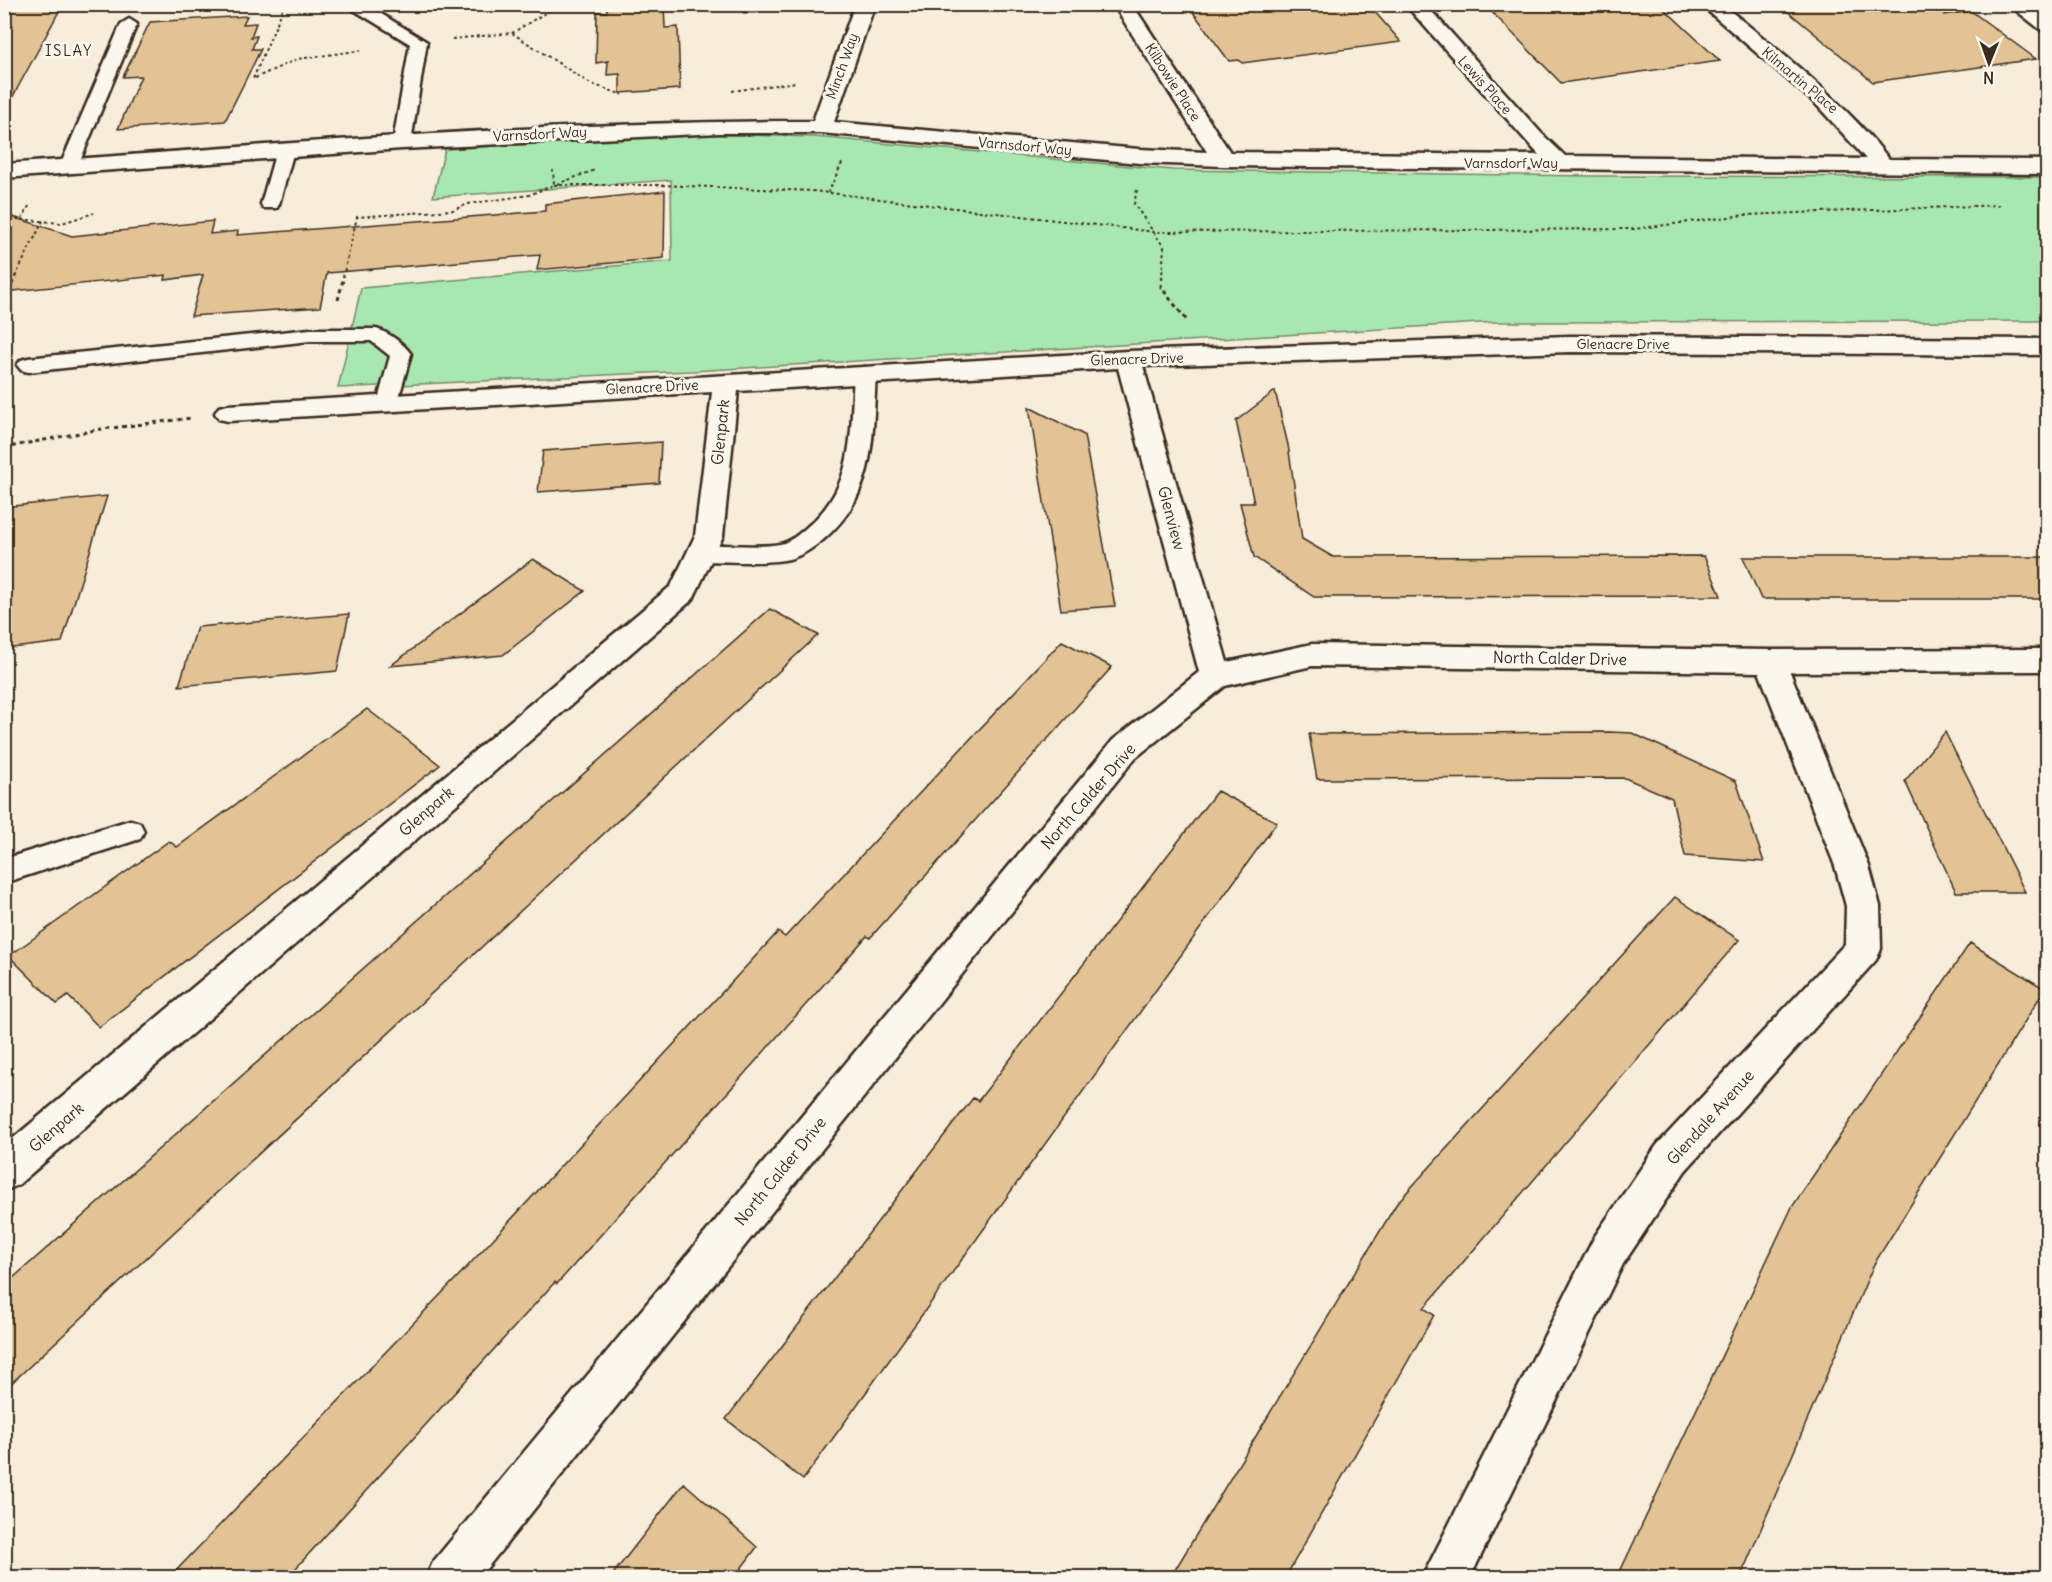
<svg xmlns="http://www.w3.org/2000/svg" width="2052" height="1582" viewBox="0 0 2052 1582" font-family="Delius,sans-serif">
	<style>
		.green { fill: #a8e8b0; stroke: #728967; stroke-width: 1.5 }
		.building { fill: #e2c395; stroke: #3b2a1e; stroke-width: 1.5 }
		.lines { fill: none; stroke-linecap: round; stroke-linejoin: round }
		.lane-casing { stroke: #3b2a1e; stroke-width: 5 }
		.street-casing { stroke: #3b2a1e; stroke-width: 5 }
		.path-far1 { stroke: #3b2a1e; stroke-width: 2; stroke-dasharray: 3 3; stroke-linecap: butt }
		.path { stroke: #3b2a1e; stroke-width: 3; stroke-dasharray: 4 4; stroke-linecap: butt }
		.lane { fill: #fbf7ec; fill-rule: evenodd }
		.street { fill: #fbf7ec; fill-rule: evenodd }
		.labels { text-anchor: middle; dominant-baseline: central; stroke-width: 6; stroke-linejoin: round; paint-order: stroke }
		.far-street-label { font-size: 14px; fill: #3b2a1e; stroke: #fbf7ec }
		.far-neighbourhood-label { font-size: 15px; letter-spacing: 1.5px; fill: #3b2a1e; stroke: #fbf7ec }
		.street-label { font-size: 16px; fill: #3b2a1e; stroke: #fbf7ec }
	</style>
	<rect width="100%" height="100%" fill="#f6eddb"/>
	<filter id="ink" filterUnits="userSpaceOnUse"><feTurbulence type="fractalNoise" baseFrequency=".0167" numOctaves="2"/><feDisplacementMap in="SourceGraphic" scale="12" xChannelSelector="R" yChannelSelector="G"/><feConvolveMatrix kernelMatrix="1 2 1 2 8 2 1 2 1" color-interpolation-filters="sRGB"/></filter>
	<g filter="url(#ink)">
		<!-- green -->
		<path class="green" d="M 698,134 L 815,137 L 1173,170 L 1592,176 L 2047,177 L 2047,321 L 1497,322 L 710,370 L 338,388 L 361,288 L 672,261 L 671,180 L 433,197 L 445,149 Z"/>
		<!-- building -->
		<path class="building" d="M 4,4 L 63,4 L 4,113 Z
			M 607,4 L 664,4 L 665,28 L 678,27 L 680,89 L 620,93 L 620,74 L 607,75 L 608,61 L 596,63 L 597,12 L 607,12 Z
			M 1187,4 L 1368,4 L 1401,42 L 1242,63 L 1239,60 L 1229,61 Z
			M 1484,4 L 1659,4 L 1720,61 L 1561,83 Z
			M 1779,4 L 1944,4 L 1945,15 L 1971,11 L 2036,59 L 1873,82 Z
			M 247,16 L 243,24 L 256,23 L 251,37 L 257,36 L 252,49 L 261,49 L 225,121 L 118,129 L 141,76 L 123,77 L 150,22 Z
			M 665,191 L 664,258 L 537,270 L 540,255 L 327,273 L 320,307 L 191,316 L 203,275 L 165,280 L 166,275 L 4,292 L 4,214 L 72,236 L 213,221 L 210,234 L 238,231 L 237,235 L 545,211 L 545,204 Z
			M 1275,391 L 1288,445 L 1302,539 L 1333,557 L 1704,556 L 1721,596 L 1314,597 L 1254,557 L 1240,503 L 1254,503 L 1236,421 Z
			M 1029,407 L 1084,435 L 1115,606 L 1061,610 Z
			M 661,442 L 659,483 L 538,492 L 543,451 Z
			M 107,496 L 62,642 L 4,649 L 4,507 Z
			M 1743,557 L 2048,557 L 2048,599 L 1761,599 Z
			M 533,559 L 585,591 L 503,655 L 390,666 Z
			M 770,609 L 818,635 L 4,1390 L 4,1286 Z
			M 349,614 L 337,671 L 179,686 L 197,627 Z
			M 1062,641 L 1112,667 L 870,938 L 867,936 L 557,1284 L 555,1282 L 287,1578 L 169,1578 L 467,1267 L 778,932 L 785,937 Z
			M 367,709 L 440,765 L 99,1027 L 68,996 L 57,1004 L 9,956 L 169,841 L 177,847 Z
			M 1609,732 L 1632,733 L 1736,781 L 1764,862 L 1685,856 L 1672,798 L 1625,778 L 1317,779 L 1309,734 Z
			M 1945,732 L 2025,892 L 1956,892 L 1905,781 Z
			M 1217,791 L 1277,822 L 803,1480 L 726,1419 L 973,1098 L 978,1101 Z
			M 1675,897 L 1739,940 L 1424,1308 L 1434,1315 L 1285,1578 L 1170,1578 L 1397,1203 Z
			M 1970,943 L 2045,989 L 1874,1264 L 1740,1578 L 1617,1578 L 1792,1207 Z
			M 684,1483 L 757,1547 L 734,1578 L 610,1578 Z"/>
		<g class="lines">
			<defs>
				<path id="lane" d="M 344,4 L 365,4 L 427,42 L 411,142 L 408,146 L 396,146 L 393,142 L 410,44 Z
					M 743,4 L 759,4 L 756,11 L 744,11 Z
					M 129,19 L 137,24 L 78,166 L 75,170 L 63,170 L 60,166 L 121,24 Z
					M 285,146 L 291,147 L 294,151 L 279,204 L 277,208 L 263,208 L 261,204 L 276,151 L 279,147 Z
					M 310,329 L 376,329 C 388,332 404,344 411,354 L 396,408 L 388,410 L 380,408 L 377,403 L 390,356 L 371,341 L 310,341 L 28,372 L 21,370 L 17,365 L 21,360 L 28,358 Z
					M 865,367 L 872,369 L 876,374 C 872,438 877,493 824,539 C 813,548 799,558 784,560 C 757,564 728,561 701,561 L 693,559 L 689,553 L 693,547 L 701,545 C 724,544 758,548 780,544 C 790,542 799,534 807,527 C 856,486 850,432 854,374 L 858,369 Z
					M 130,820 L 140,823 L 144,831 L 140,839 L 4,883 L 4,859 Z"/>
				<path id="street" d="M 855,4 L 875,4 L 834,122 L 1139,149 L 1207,152 L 1113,4 L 1132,4 L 1230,152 L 1539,155 L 1405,4 L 1425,4 L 1541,133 L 1565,156 L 1866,159 L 1816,104 L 1700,4 L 1722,4 C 1781,53 1841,98 1889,159 L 2048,160 L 2048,174 L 1223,166 L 1139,163 L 821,133 L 719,133 L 402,149 L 4,178 L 4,164 C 273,145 543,121 813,121 Z
					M 2008,4 L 2030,4 L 2048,16 L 2048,32 L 2041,30 Z
					M 1570,336 L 2048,339 L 2048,355 L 1570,352 L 1143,366 L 1227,662 L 1312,644 L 1770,650 L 2048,649 L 2048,671 L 1790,672 L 1869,866 L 1880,906 L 1881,949 L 1876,960 L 1685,1171 L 1623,1264 L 1470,1578 L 1422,1578 L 1595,1236 L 1657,1145 L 1845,944 L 1846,906 L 1835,866 L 1759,672 L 1312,666 L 1225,686 L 1135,758 L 479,1578 L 426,1578 L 433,1562 L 1113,740 L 1199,672 L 1118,368 L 738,391 L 723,536 L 693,599 L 18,1185 L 4,1191 L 4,1146 L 671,586 L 695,536 L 712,392 L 228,421 L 219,419 L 215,413 L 219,407 L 228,405 L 1128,351 Z"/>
			</defs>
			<!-- lane casing -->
			<use href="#lane" class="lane-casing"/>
			<!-- street casing -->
			<use href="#street" class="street-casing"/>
			<!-- path-far1 -->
			<path class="path-far1" d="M 285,4 L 253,79 L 297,59 L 364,50
				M 512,33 L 589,83 L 623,95
				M 452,39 L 512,33 L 560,4
				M 732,91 L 796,82
				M 557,184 L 595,170
				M 554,185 L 660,185 L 813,191 L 1155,232 L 1634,229 L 1745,215 L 2001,205
				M 1137,190 L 1134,204 L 1164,247 L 1162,277
				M 828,193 L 842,163
				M 4,218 L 62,223 L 94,213
				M 22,219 L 29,206
				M 15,277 L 43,221
				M 343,277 L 357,217 L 453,210 L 468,204 L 529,195 L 554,185 L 553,170"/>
			<!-- path -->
			<path class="path" d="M 1162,276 L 1161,287 L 1188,322
				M 4,299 L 16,276
				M 338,300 L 344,276
				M 4,448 L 95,430 L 192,418"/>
			<!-- lane -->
			<use href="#lane" class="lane"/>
			<!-- street -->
			<use href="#street" class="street"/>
		</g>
	</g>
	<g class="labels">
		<!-- far-street labels -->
		<g class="far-street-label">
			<text transform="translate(842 66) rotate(-70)">Minch Way</text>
			<text transform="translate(1800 80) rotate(40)">Kilmartin Place</text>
			<text transform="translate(1173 82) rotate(57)">Kilbowie Place</text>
			<text transform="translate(1485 85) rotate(48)">Lewis Place</text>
			<text transform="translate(540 134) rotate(-3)">Varnsdorf Way</text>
			<text transform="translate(1025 146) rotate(5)">Varnsdorf Way</text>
			<text x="1511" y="163">Varnsdorf Way</text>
			<text x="1623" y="344">Glenacre Drive</text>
			<text transform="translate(1137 359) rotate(-2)">Glenacre Drive</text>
			<text transform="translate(652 387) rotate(-3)">Glenacre Drive</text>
		</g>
		<!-- far-neighbourhood labels -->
		<g class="far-neighbourhood-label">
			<text x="69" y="50">ISLAY</text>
		</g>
		<!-- street labels -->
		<g class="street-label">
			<text transform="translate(720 432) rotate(-84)">Glenpark</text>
			<text transform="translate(1172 518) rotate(75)">Glenview</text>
			<text transform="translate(1560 658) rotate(1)">North Calder Drive</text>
			<text transform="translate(1088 796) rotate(-49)">North Calder Drive</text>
			<text transform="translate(426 811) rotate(-41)">Glenpark</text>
			<text transform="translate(1710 1117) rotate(-48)">Glendale Avenue</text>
			<text transform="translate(56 1127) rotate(-41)">Glenpark</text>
			<text transform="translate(780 1171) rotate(-51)">North Calder Drive</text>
		</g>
	</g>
	<!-- margin -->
	<rect width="2052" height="1582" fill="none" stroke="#fbf7ec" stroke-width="24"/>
	<rect x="12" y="12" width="2028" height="1558" fill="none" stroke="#3b2a1e" stroke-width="2" filter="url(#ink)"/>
	<!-- north arrow -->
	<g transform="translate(1989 63) rotate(181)" stroke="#fbf7ec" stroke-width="4.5" paint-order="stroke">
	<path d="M0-4.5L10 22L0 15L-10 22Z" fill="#3b2a1e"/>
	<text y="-9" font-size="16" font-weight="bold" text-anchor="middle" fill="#3b2a1e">N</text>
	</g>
</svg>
